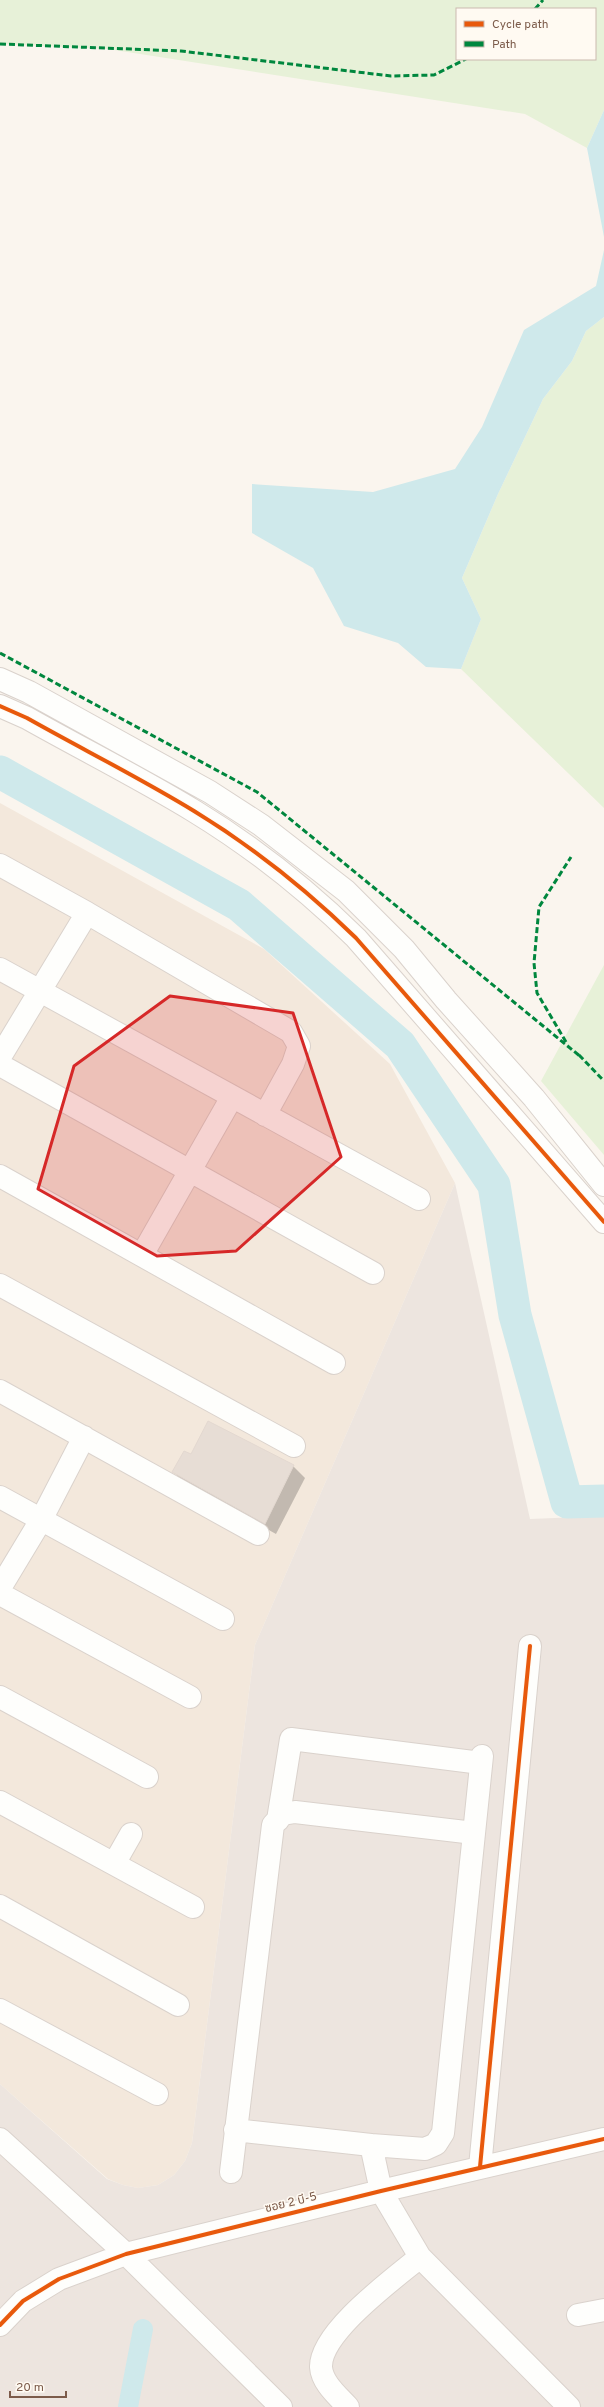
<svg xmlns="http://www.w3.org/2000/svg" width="604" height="2407" viewBox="0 0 604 2407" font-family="Overpass,'Noto Sans Thai',sans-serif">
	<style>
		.residential { fill: #f3e8dc }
		.industrial { fill: #ede5df }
		.green { fill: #e7f1d8; fill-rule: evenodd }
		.water { fill: #cfe9eb }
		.shadow { fill: #0003 }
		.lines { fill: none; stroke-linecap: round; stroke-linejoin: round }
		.canal { stroke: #cfe9eb; stroke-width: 20 }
		.river { stroke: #cfe9eb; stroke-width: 33 }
		.building { fill: #e7ddd5; stroke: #e3d8d0 }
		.minor-casing { stroke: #dad2cc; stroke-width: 24 }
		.minor { stroke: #fefefc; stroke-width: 22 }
		.quiet { stroke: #00873e; stroke-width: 3; stroke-dasharray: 6 3; stroke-linecap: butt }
		.cycleway-casing { stroke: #fffaf2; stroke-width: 6 }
		.cycleway { stroke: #e8590c; stroke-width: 4 }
		.marked { fill: #d62828; fill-opacity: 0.2; stroke: #d62828; stroke-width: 3; stroke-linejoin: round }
		.labels { text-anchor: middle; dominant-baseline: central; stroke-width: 3; stroke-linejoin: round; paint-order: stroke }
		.street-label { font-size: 12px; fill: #7c5b4a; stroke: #fffaf2 }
	</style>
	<rect width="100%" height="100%" fill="#faf5ee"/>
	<!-- residential -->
	<path class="residential" d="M 0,803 L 264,949 L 390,1064 L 455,1183 L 255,1645 L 192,2143 L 185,2161 L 174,2175 L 158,2185 L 138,2188 L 123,2185 L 108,2179 L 0,2084 Z"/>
	<!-- industrial -->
	<path class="industrial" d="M 455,1183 L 530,1519 L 604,1516 L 604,2407 L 0,2407 L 0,2084 L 107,2179 L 123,2185 L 138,2188 L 158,2185 L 174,2175 L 185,2161 L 192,2143 L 255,1645 Z"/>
	<!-- green -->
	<path class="green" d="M 0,0 L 604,0 L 604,110 L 587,148 L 525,114 L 108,49 L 0,44 ZM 457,9 L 595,9 L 595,59 L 457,59 Z
		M 604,317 L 604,808 L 461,669 L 481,619 L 462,578 L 498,494 L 543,399 L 572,361 L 586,331 Z
		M 604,965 L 604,1155 L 541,1081 Z"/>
	<!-- water -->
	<path class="water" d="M 604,110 L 604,237 L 587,148 Z
		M 604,250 L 604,317 L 586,331 L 572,361 L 543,399 L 498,494 L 462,578 L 481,619 L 461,669 L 426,667 L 398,643 L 344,626 L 313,568 L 252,533 L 252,484 L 373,492 L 455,469 L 482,427 L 524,330 L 596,286 Z"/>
	<!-- shadow -->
	<path class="shadow" d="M 191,1456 L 293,1466 L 305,1478 L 276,1534 L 185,1484 L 174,1472 Z"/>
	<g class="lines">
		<!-- canal -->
		<path class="canal" d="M 128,2407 L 143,2329"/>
		<!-- river -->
		<path class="river" d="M 0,772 L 239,905 L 400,1045 L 494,1185 L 515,1315 L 567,1502 L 604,1501"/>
	</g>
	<!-- building -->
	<path class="building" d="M 208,1421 L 294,1465 L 265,1524 L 172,1472 L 184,1451 L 191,1454 Z"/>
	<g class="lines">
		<defs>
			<path id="minor" d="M 0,679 L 29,692 L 210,792 L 261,825 L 346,891 L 404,949 L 446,1000 L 534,1098 L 604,1185
				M 0,706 L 27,718 C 82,749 140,778 194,811 C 253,847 307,890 356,938 L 604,1222
				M 0,865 L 87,913 L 291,1032 L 299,1046 L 293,1064 L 265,1115
				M 0,969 L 419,1199
				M 0,1057 L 87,913
				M 0,1065 L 373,1273
				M 0,1176 L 334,1363
				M 142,1255 L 232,1097
				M 0,1285 L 294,1446
				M 0,1391 L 258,1534
				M 0,1497 L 223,1619
				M 0,1588 L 41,1520 L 84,1437
				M 0,1594 L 190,1697
				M 0,1697 L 147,1777
				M 0,1802 L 193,1907
				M 278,1820 L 291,1739 L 481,1763
				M 114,1864 L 131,1834
				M 0,1906 L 178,2005
				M 0,2010 L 157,2094
				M 235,2130 L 371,2145 L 381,2191 L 420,2257 C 395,2278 320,2332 321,2367 C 322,2383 338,2396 348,2407
				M 0,2139 L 126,2254 L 281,2407
				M 371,2145 L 425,2149 L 436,2144 L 443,2133 L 482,1756
				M 480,2167 L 530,1646
				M 231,2172 L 273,1825 L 283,1814 L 295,1812 L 474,1833
				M 420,2257 L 569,2407
				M 578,2315 L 604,2310
				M 0,2325 L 23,2301 L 59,2279 L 126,2254 L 381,2191 L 604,2139"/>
		</defs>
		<!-- minor casing -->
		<use href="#minor" class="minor-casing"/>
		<!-- minor -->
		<use href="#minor" class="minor"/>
		<!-- quiet -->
		<path class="quiet" d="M 535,9 L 543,0
			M 0,44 L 181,51 L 391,76 L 434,75 L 466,59
			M 0,653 L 257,792 L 581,1057
			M 566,1042 L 537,993 L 534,963 L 539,907 L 571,857
			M 579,1055 L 604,1081"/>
		<defs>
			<path id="cycleway" d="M 0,706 L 27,718 C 82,749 140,778 194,811 C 253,847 307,890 356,938 L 604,1222
				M 480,2167 L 530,1646
				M 0,2325 L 23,2301 L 59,2279 L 126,2254 L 381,2191 L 604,2139"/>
		</defs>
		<!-- cycleway casing -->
		<use href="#cycleway" class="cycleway-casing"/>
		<!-- cycleway -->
		<use href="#cycleway" class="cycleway"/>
	</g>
	<!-- marked area -->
	<path class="marked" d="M 170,996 L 293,1013 L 341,1157 L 236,1251 L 157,1256 L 38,1189 L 74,1066 Z"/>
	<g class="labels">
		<!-- street labels -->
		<g class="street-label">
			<text transform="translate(291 2203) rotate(-14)">ซอย 2 บี-5</text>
		</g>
	</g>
	<!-- legend -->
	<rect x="456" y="8" width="140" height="52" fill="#fffaf2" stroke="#cbbaaf"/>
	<rect x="464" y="21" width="20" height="6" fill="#e8590c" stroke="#cbbaaf"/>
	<text x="492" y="28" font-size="12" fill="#7c5b4a">Cycle path</text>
	<rect x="464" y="41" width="20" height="6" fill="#00873e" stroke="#cbbaaf"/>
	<text x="492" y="48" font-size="12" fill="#7c5b4a">Path</text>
	<!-- scale -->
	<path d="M10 2391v6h56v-6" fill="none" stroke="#7c5b4a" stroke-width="2"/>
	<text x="16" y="2391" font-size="12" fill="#7c5b4a" stroke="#fffaf2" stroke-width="3" paint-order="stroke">20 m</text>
</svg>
